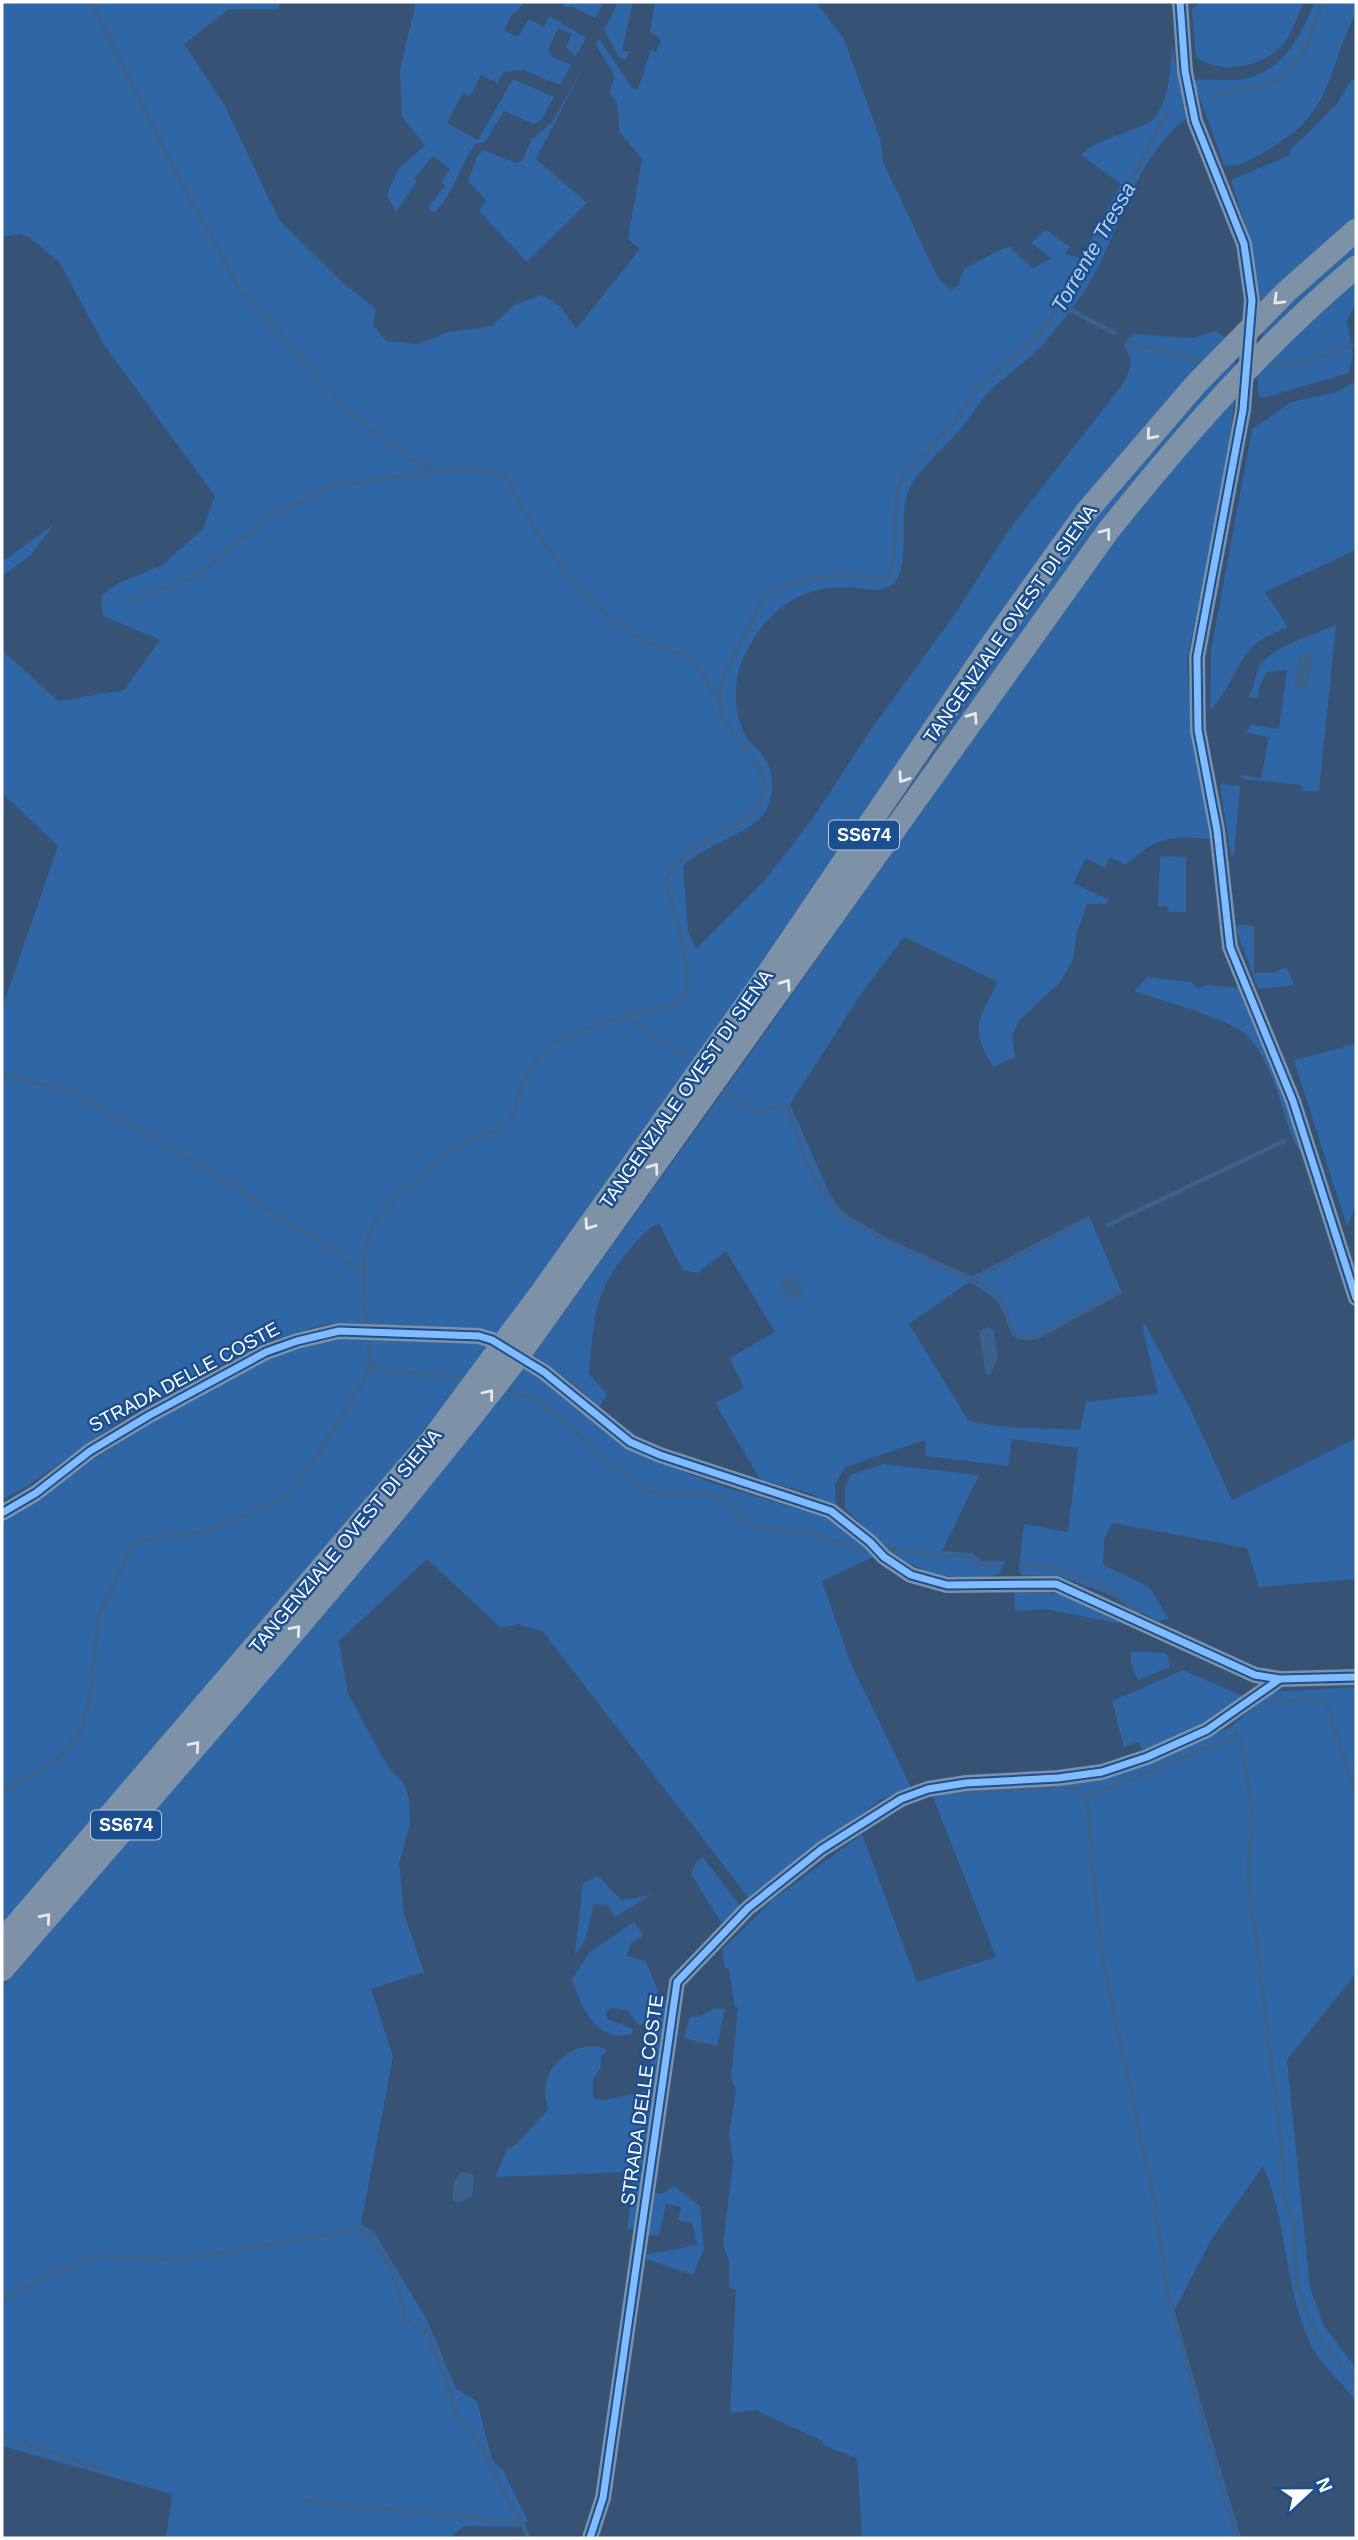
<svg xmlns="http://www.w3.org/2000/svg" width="1358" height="2540" viewBox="0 0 1358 2540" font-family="Helvetica,sans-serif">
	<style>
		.green { fill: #2f66a5 }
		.water { fill: #3b618d }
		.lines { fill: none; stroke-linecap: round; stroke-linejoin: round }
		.stream { stroke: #3b618d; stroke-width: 4.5 }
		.minor { stroke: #7d92a8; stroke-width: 16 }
		.highway { stroke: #7e92a7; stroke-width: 23 }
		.cycleway-casing { stroke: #1b4f8f; stroke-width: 11 }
		.cycleway { stroke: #80bcff; stroke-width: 7 }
		.oneway { stroke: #e5e9ed }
		.labels { text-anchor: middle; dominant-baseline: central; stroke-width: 5; stroke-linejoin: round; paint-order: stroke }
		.shield { fill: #1b4f8f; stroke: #bbcadd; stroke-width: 2 }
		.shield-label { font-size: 18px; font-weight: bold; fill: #fff }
		.street-label { font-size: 19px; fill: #fff; stroke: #1b4f8f }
		.water-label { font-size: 21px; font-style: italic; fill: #b5d3f5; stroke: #1b4f8f }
	</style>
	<rect width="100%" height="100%" fill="#365274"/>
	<!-- green -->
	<path class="green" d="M 2,2 L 280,2 L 279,9 L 229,9 L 184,44 L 225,106 L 279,220 L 344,284 L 376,309 L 373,324 L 386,341 L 418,344 L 449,332 L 492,326 L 514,305 L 543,295 L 562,308 L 576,329 L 640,249 L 628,239 L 642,159 L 620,133 L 617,102 L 609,94 L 615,76 L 596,45 L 599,39 L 633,89 L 638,89 L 651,50 L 656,52 L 661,40 L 650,32 L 655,2 L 816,2 L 844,39 L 881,141 L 883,162 L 938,278 L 951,290 L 958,286 L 964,269 L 1004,248 L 1010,247 L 1033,269 L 1051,258 L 1031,243 L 1046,230 L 1070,247 L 1065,254 L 1081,258 L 1121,184 L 1081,155 L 1093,145 L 1151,122 C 1170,100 1170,74 1172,47 L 1188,117 C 1132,159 1120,237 1083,293 C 1072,309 1057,328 1044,343 C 1027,363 1003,376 985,396 C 976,406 969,420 960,430 C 943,449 924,464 911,485 C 896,511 912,565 894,583 C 881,596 860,586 843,587 C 797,587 765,614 745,654 C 733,678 733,706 743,731 C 748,743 759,749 766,760 C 775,775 774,801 763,815 C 746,835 706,844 683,866 L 688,931 L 696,949 L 765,880 L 813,818 L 872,728 L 955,614 L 1008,531 L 1122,385 C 1131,369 1135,362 1124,345 L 1131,334 L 1192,338 L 1216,331 L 1226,338 L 838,860 L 497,1336 L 478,1329 L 339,1323 L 322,1325 L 262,1343 L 136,1410 L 29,1485 L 2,1500 L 2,1008 L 58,846 L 2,793 L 2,650 L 58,701 L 124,690 L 160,640 L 103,616 L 101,596 L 118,583 L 161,566 L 203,529 L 215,496 L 104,345 L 60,263 L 29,237 L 19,234 L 2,237 Z
		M 416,2 L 525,2 L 511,16 L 504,30 L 518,37 L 529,19 L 544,27 L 549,16 L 586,38 L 575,57 L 566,47 L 572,34 L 558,28 L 548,49 L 551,56 L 571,65 L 560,85 L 523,70 L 504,72 L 498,83 L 481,75 L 470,97 L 463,93 L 447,123 L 478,140 L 513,79 L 554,97 L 541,120 L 534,124 L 504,111 L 485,142 L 475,144 C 460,166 454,193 435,212 L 430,211 L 429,206 L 445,186 L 441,182 L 450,169 L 433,156 L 414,179 L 417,181 L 396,212 L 387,195 L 398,170 L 425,145 L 402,117 L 400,70 Z
		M 565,2 L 604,2 L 595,18 L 573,7 L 563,7 Z
		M 618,2 L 633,2 L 622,50 L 630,52 L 625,60 L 619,57 L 604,30 Z
		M 1201,2 L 1304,2 C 1298,15 1293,30 1285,42 C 1268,66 1219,77 1196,56 L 1192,9 Z
		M 1315,2 L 1356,2 C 1356,18 1348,27 1343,42 C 1323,101 1316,124 1259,155 C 1247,161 1237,168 1224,165 L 1193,80 C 1206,79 1218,80 1232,80 C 1279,79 1299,40 1315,2 Z
		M 583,68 L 536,159 L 587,203 L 527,262 L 479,211 L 486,200 L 468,181 L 478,155 L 484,150 L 516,163 L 522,161 L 532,139 L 552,122 Z
		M 1356,79 L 1356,219 L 1261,302 L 1251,243 L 1231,180 L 1290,155 L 1290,150 L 1337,104 L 1350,82 Z
		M 1356,244 L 1356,258 L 1261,342 L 1263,328 Z
		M 1356,279 L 1356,303 L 1347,321 L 1353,354 L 1349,373 L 1262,398 L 1258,394 L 1257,374 Z
		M 1236,354 L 1235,367 L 880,830 L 1079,538 Z
		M 1356,381 L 1356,550 L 1265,592 L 1288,627 C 1278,632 1266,636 1258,642 C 1237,658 1231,690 1210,710 L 1211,651 L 1252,429 L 1291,402 L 1337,392 Z
		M 1235,395 L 1224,487 L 1187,660 L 1191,733 L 1208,815 L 1210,839 C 1168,836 1158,836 1126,865 L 1110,857 L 1105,868 L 1086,858 L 1073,883 L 1109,900 L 1106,904 L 1087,904 L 1077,932 L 1073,959 L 1061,981 L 1019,1021 L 1012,1036 L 1015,1057 L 993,1067 C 969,1026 978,1022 998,982 L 904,937 L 861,994 L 790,1104 L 830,1195 L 843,1213 L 887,1238 L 972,1277 L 1089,1216 L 1122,1293 L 1040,1338 C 1006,1347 1012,1328 1000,1306 C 995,1296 979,1287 969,1282 L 909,1324 L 968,1420 C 992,1429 1050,1428 1080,1430 L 1086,1402 L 1158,1394 L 1142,1326 L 1145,1324 L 1191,1410 L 1232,1500 L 1356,1438 L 1356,1579 L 1259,1587 L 1247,1548 L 1112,1523 L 1104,1540 L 1103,1565 L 1149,1587 L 1169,1619 L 1158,1621 L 1108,1594 L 1062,1577 L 1021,1575 L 1019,1568 L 1024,1524 L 1068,1532 L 1078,1448 L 1012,1439 L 1008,1466 L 926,1456 L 925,1440 L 845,1467 L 835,1484 L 837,1510 L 812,1494 L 760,1479 L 715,1403 L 744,1388 L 730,1358 L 775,1332 L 726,1251 L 697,1273 L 683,1270 L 659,1224 C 646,1229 640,1238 631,1248 C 593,1290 594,1321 589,1374 L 607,1394 L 599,1407 L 574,1384 L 533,1355 L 735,1075 L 1118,533 Z
		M 54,524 L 30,556 L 2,576 L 2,562 Z
		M 1336,625 L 1319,791 L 1302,791 L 1302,785 L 1244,779 L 1239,775 L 1261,778 L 1269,737 L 1245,733 L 1252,725 L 1279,729 L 1287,670 L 1267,672 L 1259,687 L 1258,698 L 1248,697 C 1255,687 1254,677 1259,667 C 1269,648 1316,634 1336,625 Z
		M 1220,784 L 1240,786 L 1234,855 L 1231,856 Z
		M 1160,856 L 1186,857 L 1186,912 L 1169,912 L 1167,906 L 1158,906 Z
		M 1240,924 L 1254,926 L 1254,973 L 1272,973 L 1287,967 L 1294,985 L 1258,989 L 1236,929 Z
		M 1148,977 L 1191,982 L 1198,989 L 1206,985 L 1238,988 L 1306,1153 L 1299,1150 L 1294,1142 C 1281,1108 1272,1059 1245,1034 C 1230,1019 1159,1000 1134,991 Z
		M 1356,1044 L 1356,1205 L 1347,1227 L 1294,1060 Z
		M 341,1338 L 479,1343 L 491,1347 L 274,1614 L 2,1926 L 2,1519 L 148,1424 L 268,1357 Z
		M 523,1367 L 555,1389 L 627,1449 L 715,1484 L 828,1518 L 875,1556 L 822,1581 L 851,1664 L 911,1787 L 882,1799 L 748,1897 L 543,1632 L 518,1624 L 501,1628 L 427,1559 L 339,1641 L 348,1694 L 388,1767 L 404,1783 L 409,1799 L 410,1825 L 399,1863 L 404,1914 L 424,1972 L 371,1989 L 393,2057 L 361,2224 L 374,2232 L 427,2320 L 456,2389 L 477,2401 L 492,2460 L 503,2470 L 528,2521 L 518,2527 L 464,2526 L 449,2538 L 166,2538 L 172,2494 L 2,2446 L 2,1988 L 352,1580 Z
		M 883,1464 L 979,1475 L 942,1551 L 972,1553 L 982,1561 L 1006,1561 L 999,1574 C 990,1578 981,1577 971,1577 C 914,1580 883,1546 845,1508 L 845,1488 L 850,1475 Z
		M 1014,1592 L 1061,1594 L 1122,1624 L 1044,1609 L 1015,1611 Z
		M 1131,1651 L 1164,1653 L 1168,1655 L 1170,1667 L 1138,1680 L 1131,1663 Z
		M 1183,1670 L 1245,1697 L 1204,1725 L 1144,1752 L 1139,1742 L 1124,1747 L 1112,1701 Z
		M 1356,1687 L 1356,1973 L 1287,2060 L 1310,2288 L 1324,2326 L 1356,2368 L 1356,2401 C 1344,2385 1320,2363 1312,2347 C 1284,2291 1288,2223 1263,2166 L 1211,2240 L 1174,2311 L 1241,2538 L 862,2538 L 857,2458 L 823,2445 L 823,2441 L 755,2410 L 730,2413 L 736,2290 L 729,2287 L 729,2261 L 723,2245 L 733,2161 L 729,2135 L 736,2088 L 731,2079 L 738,2008 L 734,2005 L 729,1968 L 725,1968 L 722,1950 L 771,1901 L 862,1834 L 917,1982 L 996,1957 L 933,1797 L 967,1789 L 1146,1765 L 1229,1728 L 1270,1694 L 1281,1691 Z
		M 703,1857 L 740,1906 L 722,1924 L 691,1874 L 696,1862 Z
		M 598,1876 L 621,1900 L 651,1895 L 615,1917 L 608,1905 L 594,1904 L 585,1941 L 575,1955 L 583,1883 Z
		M 634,1922 L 644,1935 L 630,1944 L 627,1956 L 645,1961 L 658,1990 L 643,2024 L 639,2025 L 627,2010 L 612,2008 L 606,2011 L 608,2019 L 633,2029 L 632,2034 C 596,2043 581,2007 572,1979 L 590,1952 Z
		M 671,1994 L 636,2227 L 627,2230 L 634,2172 L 495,2177 L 508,2148 L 515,2145 L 548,2110 C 547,2103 544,2094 545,2088 C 548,2059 582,2038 608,2050 L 601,2056 L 601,2067 L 593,2080 L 593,2099 L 605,2100 L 647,2091 L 658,2010 Z
		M 716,2008 L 725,2009 L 717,2046 L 684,2038 L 690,2017 L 699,2017 Z
		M 674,2186 L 700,2206 L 704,2249 L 693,2275 L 643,2258 L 647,2254 L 697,2245 L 692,2223 L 678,2220 L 681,2207 L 666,2204 L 659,2235 L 648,2236 L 655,2193 L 662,2194 Z"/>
	<!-- water -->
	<path class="water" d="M 1300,653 L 1313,655 L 1307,689 L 1294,687 Z
		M 788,1274 L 796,1280 L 805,1296 L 796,1301 L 786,1297 L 779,1281 Z
		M 988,1327 L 994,1330 L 998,1359 L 991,1374 L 986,1375 L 979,1331 Z
		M 462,2172 L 474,2174 L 472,2197 L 458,2203 L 453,2201 C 452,2190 453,2178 462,2172 Z"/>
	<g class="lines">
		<!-- stream -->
		<path class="stream" d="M 91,2 L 168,158 L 241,291 L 350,413 L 411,459 L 438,470 L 493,471 L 505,475 C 535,537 584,609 646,642 C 660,649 678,653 692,658 L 718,699
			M 1213,95 L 1275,83 L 1303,53 L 1323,2
			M 1058,303 L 1114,333
			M 1128,342 L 1205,362
			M 1262,365 L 1305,362 L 1356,344
			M 132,600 L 197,576 L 275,513 L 329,487 L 436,471
			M 627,1016 L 686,1057
			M 6,1076 L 73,1092 L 217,1174 L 273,1214 L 331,1248 L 361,1272
			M 725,1091 L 758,1114 L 781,1105 L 786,1107 C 798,1135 808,1170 825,1195 C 850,1232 931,1259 972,1279 L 1087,1219
			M 1108,1225 L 1284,1141
			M 972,1279 C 980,1284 991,1288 997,1294 C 1014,1313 1001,1345 1039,1336 L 1117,1293
			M 367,1328 C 364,1298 358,1267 368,1238 C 379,1203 437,1160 467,1142 C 476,1136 487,1135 496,1130 C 517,1117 514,1104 522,1085 C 525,1076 533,1065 538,1057 C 559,1029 648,1010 682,1003 C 697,969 673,914 666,877 C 688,838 751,829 762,798 C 775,760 718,736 719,699 C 719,680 732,660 740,644 C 748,631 753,613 762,601 C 776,583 837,572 858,576 C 865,577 872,580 879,581 L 888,576 L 893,568 L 897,490 L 902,477 L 955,422 L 974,391 L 1040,334 L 1052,319 L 1058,303 L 1077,281 L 1168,111
			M 371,1368 L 467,1379
			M 503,1388 C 572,1405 591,1463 649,1491 C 663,1498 694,1491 713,1495 C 734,1500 740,1522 760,1527 C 772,1530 785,1529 797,1531 C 819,1535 843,1543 864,1551
			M 888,1548 L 949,1557 L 962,1554 L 982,1564 L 995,1564
			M 1021,1565 C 1072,1565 1098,1582 1138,1612
			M 1262,1700 L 1268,1702 L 1317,1700 L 1327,1705 L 1356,1793
			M 1236,1732 L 1241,1742 L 1253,1810 L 1248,1872 L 1282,2151 L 1284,2194 L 1294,2229 L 1297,2286 L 1312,2327 L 1356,2384
			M 959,1792 L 1071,1786 L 1086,1796
			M 2,1793 L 56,1760 L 79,1735 L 88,1709 L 99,1616 L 131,1546 L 155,1537 L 206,1532 L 280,1500 L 308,1470 L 371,1368 L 368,1337
			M 2,2299 L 55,2271 L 103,2256 L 179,2260 L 360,2229 C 377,2245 392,2265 399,2289 C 402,2301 401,2310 407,2321 L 424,2328 L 441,2365 L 457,2416 L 478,2441 L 529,2538
			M 2,2435 L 104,2470
			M 301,2500 L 522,2523
			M 1236,2538 L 1168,2294 L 1154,2201 L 1100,1946 L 1087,1796 L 1131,1780 L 1237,1735"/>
		<!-- minor -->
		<path class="minor" d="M 1180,2 L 1185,71 L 1195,121 L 1244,244 L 1252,300 L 1243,410 L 1197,657 L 1198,730 L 1217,830 L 1230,947 L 1293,1101 L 1356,1298
			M 2,1513 L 36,1493 L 90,1451 L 148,1416 L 266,1352 L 297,1341 L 339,1331 L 479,1336 L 492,1340 L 544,1372 L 630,1442 L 660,1455 L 831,1511 L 870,1542 L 884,1557 L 911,1575 L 947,1585 L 1056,1584 L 1255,1675 L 1280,1679 L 1356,1677
			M 590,2538 L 603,2498 L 677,1982 L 748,1908 L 822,1849 L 901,1799 L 928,1789 L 966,1783 L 1058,1778 L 1102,1772 L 1147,1757 L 1207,1730 L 1280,1679"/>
		<!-- highway -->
		<path class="highway" d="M 2,1941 L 433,1438 L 541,1293 L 756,991 L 987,651 L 1087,511 L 1196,384 L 1286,292 L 1356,230
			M 2,1970 C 174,1770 350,1574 511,1366 L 1108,531 C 1184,436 1263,345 1356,267"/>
		<defs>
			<path id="cycleway" d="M 1180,2 L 1185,71 L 1195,121 L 1244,244 L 1252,300 L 1243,410 L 1197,657 L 1198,730 L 1217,830 L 1230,947 L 1293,1101 L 1356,1298
				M 2,1513 L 36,1493 L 90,1451 L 148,1416 L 266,1352 L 297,1341 L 339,1331 L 479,1336 L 492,1340 L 544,1372 L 630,1442 L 660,1455 L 831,1511 L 870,1542 L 884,1557 L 911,1575 L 947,1585 L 1056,1584 L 1255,1675 L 1280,1679 L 1356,1677
				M 590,2538 L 603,2498 L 677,1982 L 748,1908 L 822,1849 L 901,1799 L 928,1789 L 966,1783 L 1058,1778 L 1102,1772 L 1147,1757 L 1207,1730 L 1280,1679"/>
		</defs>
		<!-- cycleway casing -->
		<use href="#cycleway" class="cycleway-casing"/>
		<!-- cycleway -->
		<use href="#cycleway" class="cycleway"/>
	</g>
	<!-- one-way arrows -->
	<defs><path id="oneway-chevron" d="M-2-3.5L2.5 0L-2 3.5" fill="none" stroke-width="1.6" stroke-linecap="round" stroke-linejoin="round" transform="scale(1.75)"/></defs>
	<g class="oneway">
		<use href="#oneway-chevron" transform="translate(1278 300) rotate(135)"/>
		<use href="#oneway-chevron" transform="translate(1151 435) rotate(131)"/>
		<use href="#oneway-chevron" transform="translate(1106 533) rotate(-53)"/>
		<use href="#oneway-chevron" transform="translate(973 717) rotate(-55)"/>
		<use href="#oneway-chevron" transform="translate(903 778) rotate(124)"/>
		<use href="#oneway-chevron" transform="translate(786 984) rotate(-55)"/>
		<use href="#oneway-chevron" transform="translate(654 1168) rotate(-54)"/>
		<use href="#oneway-chevron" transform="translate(589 1225) rotate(125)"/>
		<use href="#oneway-chevron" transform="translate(489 1394) rotate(-52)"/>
		<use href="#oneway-chevron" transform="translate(296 1630) rotate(-49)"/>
		<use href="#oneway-chevron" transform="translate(195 1746) rotate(-49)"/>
		<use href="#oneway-chevron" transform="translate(46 1918) rotate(-49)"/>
	</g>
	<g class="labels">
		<!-- shield labels -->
		<g class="shield">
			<rect x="829" y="820.5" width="70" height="29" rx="5"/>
			<rect x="91" y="1810.5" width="70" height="29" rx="5"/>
		</g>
		<g class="shield-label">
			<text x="864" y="835">SS674</text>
			<text x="126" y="1825">SS674</text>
		</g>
		<!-- street labels -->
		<g class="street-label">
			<text transform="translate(1010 624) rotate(-55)">TANGENZIALE OVEST DI SIENA</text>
			<text transform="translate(686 1089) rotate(-55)">TANGENZIALE OVEST DI SIENA</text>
			<text transform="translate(184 1377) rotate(-28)">STRADA DELLE COSTE</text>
			<text transform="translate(345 1541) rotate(-50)">TANGENZIALE OVEST DI SIENA</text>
			<text transform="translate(642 2100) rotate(-82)">STRADA DELLE COSTE</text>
		</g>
		<!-- water labels -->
		<g class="water-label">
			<text transform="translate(1093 247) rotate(-60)">Torrente Tressa</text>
		</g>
	</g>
	<!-- border -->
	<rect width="1358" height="2540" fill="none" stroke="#ffffff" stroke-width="7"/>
	<!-- north arrow -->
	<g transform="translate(1309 2491) rotate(68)" stroke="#1b4f8f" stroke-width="5" paint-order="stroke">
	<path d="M0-5L12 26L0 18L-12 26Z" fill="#ffffff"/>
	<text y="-10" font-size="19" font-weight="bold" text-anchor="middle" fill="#ffffff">N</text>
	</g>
</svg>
